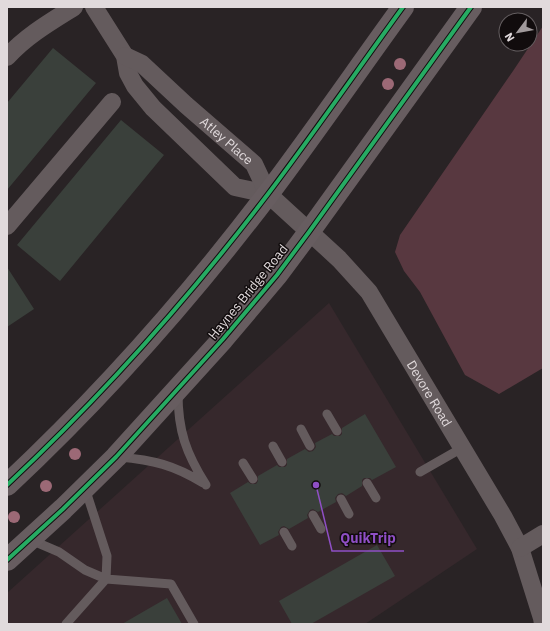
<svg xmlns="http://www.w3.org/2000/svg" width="550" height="631" viewBox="0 0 550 631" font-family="'IBM Plex Sans',sans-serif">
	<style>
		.built { fill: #36282c }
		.green { fill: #583840 }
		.building { fill: #3a403b }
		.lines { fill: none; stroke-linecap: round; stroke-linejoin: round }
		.lane { stroke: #645b5d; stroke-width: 9 }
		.street { stroke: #645b5d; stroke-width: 18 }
		.secondary { stroke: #675d60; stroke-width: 22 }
		.cycleway-casing { stroke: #110c0d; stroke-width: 6 }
		.cycleway { stroke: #26ab63; stroke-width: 4 }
		.tree { fill: #9c6976 }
		.labels { text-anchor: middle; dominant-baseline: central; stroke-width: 3; stroke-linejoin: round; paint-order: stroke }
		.street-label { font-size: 13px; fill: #e1dadc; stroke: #110c0d }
		.leader { fill: none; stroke: #8f4fc5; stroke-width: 1.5 }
		.callout-dot { fill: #8f4fc5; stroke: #110c0d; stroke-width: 1.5 }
		.callout-label { font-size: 14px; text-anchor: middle; font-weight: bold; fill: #8f4fc5; stroke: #110c0d; stroke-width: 3; stroke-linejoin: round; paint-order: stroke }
	</style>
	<rect width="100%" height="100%" fill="#292325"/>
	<!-- built -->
	<path class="built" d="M 329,303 L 477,549 L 365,624 L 7,624 L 7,593 Z"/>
	<!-- green -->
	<path class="green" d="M 543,26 L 543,368 L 499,394 L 465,375 L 420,292 L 404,271 L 395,252 L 400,235 L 513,71 Z"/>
	<!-- building -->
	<path class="building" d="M 53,48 L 96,83 L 7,190 L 7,103 Z
		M 121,120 L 164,155 L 60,281 L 17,245 Z
		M 7,267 L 34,309 L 7,327 Z
		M 365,414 L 396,467 L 372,480 L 370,478 L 364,478 L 362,480 L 362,486 L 346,496 L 342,493 L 338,494 L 335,498 L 336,502 L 318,512 L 313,509 L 310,510 L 307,515 L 308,518 L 289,529 L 284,526 L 281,527 L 278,532 L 279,535 L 260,545 L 230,493 L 248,482 L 251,484 L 256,484 L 258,481 L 258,476 L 277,465 L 279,467 L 285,467 L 287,465 L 287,459 L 305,449 L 309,452 L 313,451 L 316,447 L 315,443 L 332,434 L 334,436 L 340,436 L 342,434 L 342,428 Z
		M 377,545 L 395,576 L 311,624 L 292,624 L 279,601 Z
		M 167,598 L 182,624 L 122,624 Z"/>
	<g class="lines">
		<!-- lane -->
		<path class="lane" d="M 178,393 C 178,431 186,453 206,485
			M 327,414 L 337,431
			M 301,429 L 310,446
			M 273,446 L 282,462
			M 119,457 C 153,460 174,465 203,483
			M 243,463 L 253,479
			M 420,472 L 462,448
			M 367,483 L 376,498
			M 341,499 L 349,514
			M 313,515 L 321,529
			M 284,532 L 292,546
			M 31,540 L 59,552 L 85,570 L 106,579 L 107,556 L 85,488
			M 66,624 L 106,579 L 171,584 L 194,624"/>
		<!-- street -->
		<g class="street">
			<path d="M 94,7 L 125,56 L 128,73 L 135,86 L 153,108 L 235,187 L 268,194"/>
			<path id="s1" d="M 125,56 L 142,64 L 186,105 L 254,164 L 268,194 L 339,259 L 369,292 L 503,516 L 520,548 L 542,618 L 543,624"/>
			<path d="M 7,57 C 26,36 50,22 74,7"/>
			<path d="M 7,226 L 112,102"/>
			<path d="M 520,548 L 543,534"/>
		</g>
		<!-- secondary -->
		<path class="secondary" d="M 7,485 C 102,396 189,298 268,194 C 314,133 358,69 403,7
			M 7,560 L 63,509 L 116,457 L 223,339 L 277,275 L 309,232 L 471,7"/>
		<defs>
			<path id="cycleway" d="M 7,485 C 102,396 189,298 268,194 C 314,133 358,69 403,7
				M 7,560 L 63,509 L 116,457 L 223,339 L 277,275 L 309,232 L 471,7"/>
		</defs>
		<!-- cycleway casing -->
		<use href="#cycleway" class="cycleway-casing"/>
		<!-- cycleway -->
		<use href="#cycleway" class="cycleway"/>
	</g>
	<!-- trees -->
	<g class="tree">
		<circle cx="400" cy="64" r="6"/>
		<circle cx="388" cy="84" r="6"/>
		<circle cx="75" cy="454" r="6"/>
		<circle cx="46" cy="486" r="6"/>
		<circle cx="14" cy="517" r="6"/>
	</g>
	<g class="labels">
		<!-- street labels -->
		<g class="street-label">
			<text stroke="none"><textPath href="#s1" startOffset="133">Atley Place</textPath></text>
			<text transform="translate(248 292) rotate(-51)">Haynes Bridge Road</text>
			<text stroke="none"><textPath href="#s1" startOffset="461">Devore Road</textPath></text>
		</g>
	</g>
	<!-- callouts -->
	<path class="leader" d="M316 485L332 551H404"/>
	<circle class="callout-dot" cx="316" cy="485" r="4"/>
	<g class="callout-label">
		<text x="368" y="543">QuikTrip</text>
	</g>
	<!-- border -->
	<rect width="550" height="631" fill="none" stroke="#e1dadc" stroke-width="16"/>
	<!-- north arrow -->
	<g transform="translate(518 32) rotate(238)"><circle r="19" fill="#110c0d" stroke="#645e60"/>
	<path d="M0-3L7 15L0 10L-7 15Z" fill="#a19a9c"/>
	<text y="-6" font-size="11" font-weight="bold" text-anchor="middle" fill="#e1dadc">N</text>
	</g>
</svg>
